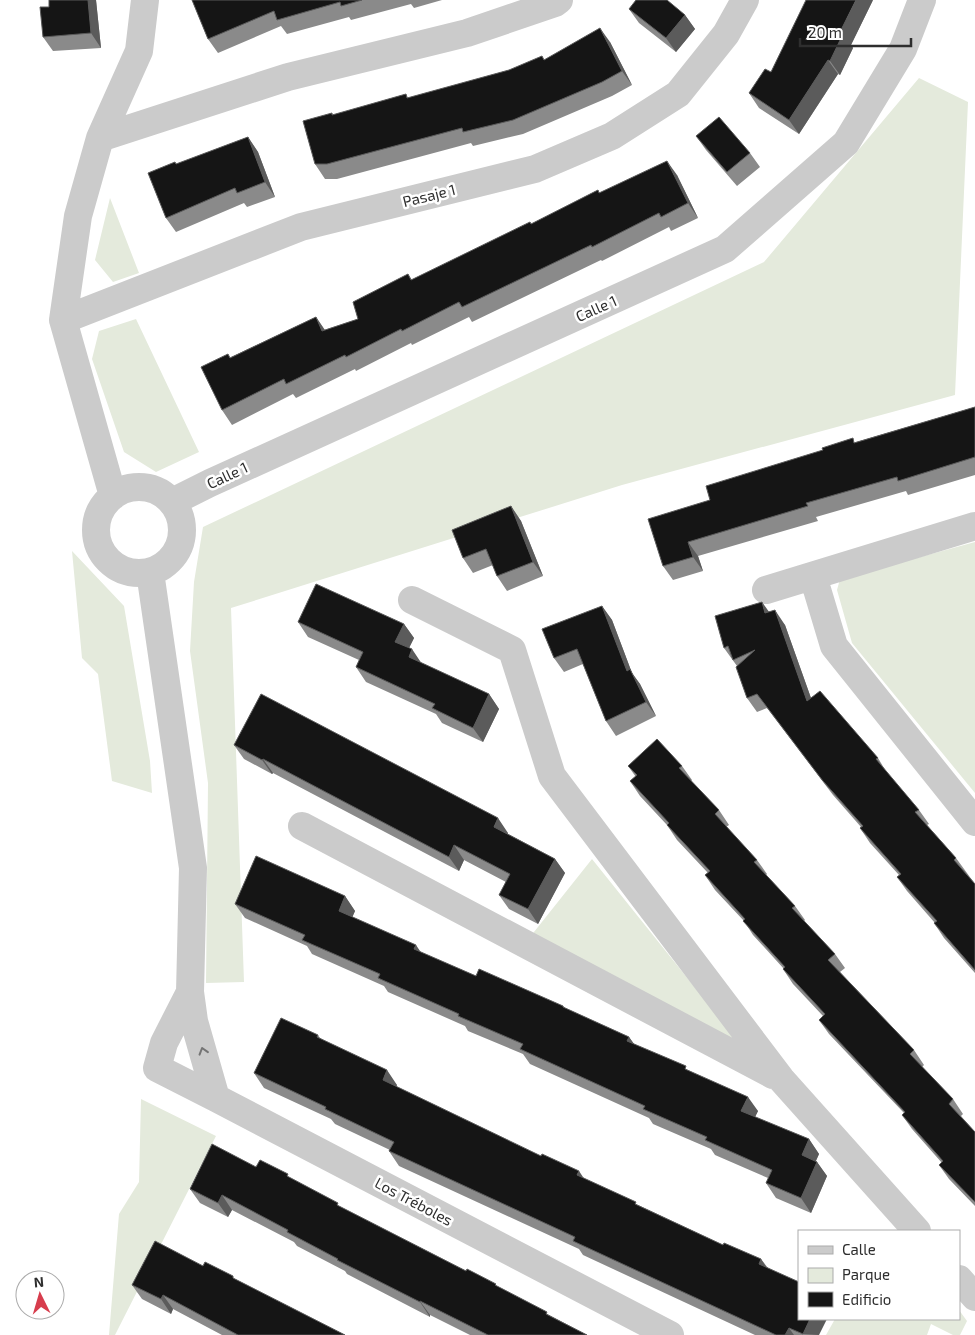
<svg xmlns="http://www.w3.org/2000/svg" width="975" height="1335" viewBox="0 0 975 1335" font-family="'Exo 2',sans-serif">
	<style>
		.green { fill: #e4eadc }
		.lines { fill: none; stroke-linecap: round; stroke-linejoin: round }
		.street { stroke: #cbcbcb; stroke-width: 28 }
		.wall { fill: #8a8a8a }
		.shaded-wall { fill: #5b5b5b }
		.building { fill: #151515; stroke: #5b5b5b }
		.oneway { stroke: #757575 }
		.labels { text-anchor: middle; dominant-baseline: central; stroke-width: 5; stroke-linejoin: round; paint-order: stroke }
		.street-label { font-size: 15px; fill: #2e2e2e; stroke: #fff }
	</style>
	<rect width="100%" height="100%" fill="#fff"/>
	<!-- green -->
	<path class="green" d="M 919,78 L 968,102 L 955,395 L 622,485 L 231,608 L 244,982 L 206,983 L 208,783 L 190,651 L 194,582 L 203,527 L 764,262 Z
		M 110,198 L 139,273 L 113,282 L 95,260 Z
		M 136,319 L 199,452 L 156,472 L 124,452 L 92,359 L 99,331 Z
		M 975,542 L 975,793 L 852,643 L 837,590 L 840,579 Z
		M 72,551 L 124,606 L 150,761 L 152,793 L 112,781 L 98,674 L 82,658 Z
		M 592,859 L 741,1045 L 530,937 Z
		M 141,1099 L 216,1136 L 115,1335 L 109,1335 L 119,1214 L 139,1182 Z
		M 959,1310 L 967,1321 L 960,1335 L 953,1335 L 931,1324 L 927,1335 L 826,1335 L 835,1319 L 959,1319 Z"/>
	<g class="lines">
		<!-- street -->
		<path class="street" d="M 100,138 L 288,77 L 467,33 L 555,3 L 559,0
			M 63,320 L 301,227 L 535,169 L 612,136 L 678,94 L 726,34 L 745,0
			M96 530a43 43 0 1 1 86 0a43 43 0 1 1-86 0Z
			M 113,496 L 63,320 L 78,216 L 100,138 L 139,51 L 145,0
			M 172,502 L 210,483 L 725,249 L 846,143 L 903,49 L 922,0
			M 150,572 L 193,868 L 190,992 L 194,1021 L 216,1098
			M 813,576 L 834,646 L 975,822
			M 766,590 L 975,526
			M 412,600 L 512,650 L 552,776 L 781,1079 L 917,1231
			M 302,826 L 773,1075
			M 190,992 L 164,1043 L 157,1068 L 216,1098 L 670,1335
			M 959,1279 L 975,1297"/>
	</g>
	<!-- wall -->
	<path class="wall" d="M 49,0 L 96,0 L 101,48 L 53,51 L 43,37 L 49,7 Z
		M 192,0 L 442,0 L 414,8 L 411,4 L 351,20 L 349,17 L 287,34 L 281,26 L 218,53 L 208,39 Z
		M 873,0 L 851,45 L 853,48 L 840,75 L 838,74 L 799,134 L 759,108 L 749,93 L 771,72 Z
		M 629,9 L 685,15 L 695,29 L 676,52 L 639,23 Z
		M 610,42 L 632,85 L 612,96 L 523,134 L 473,146 L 471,143 L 337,179 L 325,179 L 315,164 L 332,113 L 333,115 L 406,94 L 408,98 Z
		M 696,136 L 750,153 L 760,167 L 737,186 L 706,150 Z
		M 248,137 L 258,152 L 275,197 L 247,207 L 244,203 L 176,232 L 166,218 L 177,164 Z
		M 677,175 L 698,218 L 671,231 L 669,227 L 602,261 L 601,260 L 472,322 L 469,317 L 412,345 L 411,343 L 356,371 L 355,369 L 296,398 L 293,394 L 232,425 L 222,410 L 231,357 L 316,317 L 325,330 L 358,319 L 408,274 L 412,280 L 532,224 L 598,190 L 600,193 Z
		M 975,407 L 975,475 L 908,495 L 906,491 L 816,517 L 818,521 L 698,556 L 703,571 L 673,580 L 663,566 L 710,500 L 856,442 Z
		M 511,506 L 521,521 L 543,576 L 507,591 L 497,576 L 493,565 L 473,573 L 463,558 Z
		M 602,606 L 612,620 L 632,673 L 640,684 L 656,716 L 616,736 L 606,721 L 583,664 L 564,672 L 554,658 Z
		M 769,612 L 785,625 L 811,698 L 878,758 L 887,773 L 919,810 L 929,824 L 927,825 L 956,858 L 975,884 L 975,973 L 944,938 L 934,923 L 935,923 L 907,891 L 897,877 L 899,875 L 870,843 L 860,828 L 861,827 L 833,795 L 767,708 L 757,712 L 747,698 L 737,666 L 724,648 Z
		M 298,622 L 404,624 L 414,638 L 409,648 L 421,663 L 489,694 L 499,709 L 483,742 L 442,723 L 436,714 L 366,682 L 356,667 L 359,660 L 308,637 Z
		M 234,745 L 508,833 L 508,834 L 555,859 L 565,873 L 538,924 L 509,909 L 499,895 L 506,882 L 464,860 L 459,871 L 273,773 L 272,774 L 244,759 Z
		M 628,766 L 682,766 L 692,780 L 691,781 L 719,810 L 729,825 L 726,827 L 757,860 L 767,874 L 766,875 L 795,906 L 805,920 L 804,921 L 835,954 L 845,968 L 840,972 L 914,1050 L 924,1065 L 922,1067 L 953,1099 L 963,1114 L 961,1116 L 975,1132 L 975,1206 L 949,1179 L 939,1165 L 942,1163 L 912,1129 L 902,1115 L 904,1113 L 829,1034 L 819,1020 L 823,1016 L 793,984 L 783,969 L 784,969 L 753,935 L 744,921 L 715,890 L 705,875 L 708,873 L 677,840 L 667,825 L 640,796 L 630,781 L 636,777 Z
		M 345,896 L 355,911 L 352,917 L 420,952 L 476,976 L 563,1006 L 565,1008 L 629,1037 L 634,1044 L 690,1071 L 758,1111 L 755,1117 L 809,1139 L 819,1154 L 816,1161 L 817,1162 L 827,1176 L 811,1213 L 776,1198 L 766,1183 L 768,1178 L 715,1155 L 711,1149 L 653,1124 L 649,1118 L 530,1064 L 523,1054 L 468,1031 L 465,1026 L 388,992 L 384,986 L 312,954 L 307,946 L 245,918 L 235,904 Z
		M 318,1035 L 320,1038 L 397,1085 L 396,1087 L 638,1205 L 723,1245 L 761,1259 L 819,1335 L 755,1335 L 583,1255 L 579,1249 L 399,1166 L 389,1151 L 390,1150 L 335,1124 L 331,1119 L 264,1088 L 254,1073 Z
		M 256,1167 L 291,1179 L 342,1208 L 498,1287 L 551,1316 L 587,1335 L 470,1335 L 430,1315 L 430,1317 L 347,1274 L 345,1271 L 297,1246 L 294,1242 L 232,1210 L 228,1217 L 200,1203 L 190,1189 Z
		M 203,1266 L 235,1279 L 345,1335 L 222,1335 L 173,1309 L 171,1314 L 142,1299 L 132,1285 Z"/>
	<!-- shaded-wall -->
	<path class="shaded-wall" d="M 88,0 L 96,0 L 101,48 L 91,33 Z
		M 856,0 L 873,0 L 851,45 L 853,48 L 840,75 L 830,61 L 840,32 Z
		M 685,15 L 695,29 L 676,52 L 666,38 Z
		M 600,28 L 610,42 L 632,85 L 622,71 Z
		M 828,60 L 838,74 L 799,134 L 789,120 Z
		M 248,137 L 258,152 L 275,197 L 265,182 Z
		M 667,161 L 677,175 L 698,218 L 688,203 Z
		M 316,317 L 326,332 L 322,331 Z
		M 511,506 L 521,521 L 543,576 L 533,562 Z
		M 688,542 L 698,556 L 703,571 L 693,557 Z
		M 762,602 L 772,616 L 765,613 Z
		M 602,606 L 612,620 L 632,673 L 640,684 L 656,716 L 646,702 L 627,671 Z
		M 775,610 L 785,625 L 817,715 L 807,701 Z
		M 404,624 L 414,638 L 405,656 L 395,642 Z
		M 412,649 L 422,664 L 409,657 Z
		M 489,694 L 499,709 L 483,742 L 473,728 Z
		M 263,759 L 273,773 L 272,774 L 262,760 Z
		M 498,818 L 508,833 L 504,841 L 494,827 Z
		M 454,845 L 464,860 L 459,871 L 449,857 Z
		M 555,859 L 565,873 L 538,924 L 528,909 Z
		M 345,896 L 355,911 L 349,925 L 339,911 Z
		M 416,945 L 426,960 L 414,949 Z
		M 629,1037 L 639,1051 L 627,1041 Z
		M 387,1070 L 397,1085 L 393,1094 L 383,1080 Z
		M 748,1097 L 758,1111 L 751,1125 L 741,1111 Z
		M 809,1139 L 819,1154 L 812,1169 L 802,1155 Z
		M 817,1162 L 827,1176 L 811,1213 L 801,1198 Z
		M 579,1171 L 589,1186 L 577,1175 Z
		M 222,1195 L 232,1210 L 228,1217 L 218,1203 Z
		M 761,1259 L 771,1274 L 759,1264 Z
		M 163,1295 L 173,1309 L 171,1314 L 161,1299 Z
		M 420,1301 L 430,1315 L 430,1317 L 420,1302 Z
		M 810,1319 L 827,1319 L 819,1335 L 803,1334 Z
		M 789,1328 L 794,1335 L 785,1335 Z"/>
	<!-- building -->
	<path class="building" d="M 49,0 L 88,0 L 91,33 L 43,37 L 40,7 L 49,7 Z
		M 192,0 L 362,0 L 341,6 L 340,2 L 277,20 L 274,11 L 208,39 Z
		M 636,0 L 667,0 L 685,15 L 666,38 L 629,9 Z
		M 806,0 L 856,0 L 840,32 L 843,34 L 830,61 L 828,60 L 789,120 L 749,93 L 765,69 L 771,72 Z
		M 600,28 L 622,71 L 602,82 L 513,120 L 463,132 L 462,128 L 327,164 L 315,164 L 303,121 L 332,113 L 332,115 L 406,94 L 407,98 L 509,70 L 542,56 L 544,60 Z
		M 719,117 L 750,153 L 727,172 L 696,136 Z
		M 248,137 L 265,182 L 237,193 L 235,188 L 166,218 L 148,173 L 175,162 L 176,164 Z
		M 667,161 L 688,203 L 661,217 L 659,213 L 592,247 L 591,245 L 462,307 L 459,302 L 402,331 L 401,329 L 346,357 L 345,355 L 286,384 L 284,379 L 222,410 L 201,367 L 228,354 L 230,358 L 316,317 L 322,331 L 358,319 L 353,302 L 408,274 L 411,280 L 530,222 L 531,224 L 598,190 L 599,193 Z
		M 975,407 L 975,457 L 898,481 L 897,477 L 806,503 L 808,506 L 688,542 L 693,557 L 663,566 L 648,519 L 710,500 L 706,486 L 823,450 L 822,448 L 853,438 L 854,443 Z
		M 511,506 L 533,562 L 497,576 L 486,549 L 463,558 L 452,530 Z
		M 316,584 L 404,624 L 395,642 L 412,649 L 409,657 L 489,694 L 473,728 L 432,708 L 435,704 L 356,667 L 363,652 L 298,622 Z
		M 762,602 L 765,613 L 775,610 L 807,701 L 820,691 L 878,758 L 876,759 L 919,810 L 915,812 L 956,858 L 954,860 L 975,884 L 975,970 L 934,923 L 937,921 L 897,877 L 901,874 L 860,828 L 863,826 L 823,781 L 757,694 L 747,698 L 736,667 L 755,650 L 733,660 L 728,646 L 724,648 L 715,616 Z
		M 602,606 L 627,671 L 630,669 L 646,702 L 606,721 L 577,649 L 554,658 L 542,629 Z
		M 261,694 L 498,818 L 494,827 L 555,859 L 528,909 L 499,895 L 510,874 L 454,845 L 449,857 L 263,759 L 262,760 L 234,745 Z
		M 657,739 L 682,766 L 679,768 L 719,810 L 715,814 L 757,860 L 754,862 L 795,906 L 792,908 L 835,954 L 828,960 L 914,1050 L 910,1054 L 953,1099 L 949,1104 L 975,1132 L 975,1202 L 939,1165 L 943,1161 L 902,1115 L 905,1112 L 819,1020 L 825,1014 L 783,969 L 785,967 L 743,921 L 745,919 L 705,875 L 710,871 L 667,825 L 669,823 L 630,781 L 637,775 L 628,766 Z
		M 256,856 L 345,896 L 339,911 L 416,945 L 414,949 L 476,976 L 479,969 L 563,1006 L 563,1007 L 629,1037 L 627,1041 L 686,1066 L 685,1069 L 748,1097 L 741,1111 L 809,1139 L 802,1155 L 817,1162 L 801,1198 L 766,1183 L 772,1170 L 705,1140 L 707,1137 L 643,1109 L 645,1106 L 520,1049 L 523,1044 L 458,1016 L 459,1014 L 378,978 L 380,974 L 302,940 L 305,935 L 235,904 Z
		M 281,1018 L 318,1035 L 317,1037 L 387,1070 L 383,1080 L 541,1156 L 542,1154 L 579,1171 L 577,1175 L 636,1202 L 635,1204 L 723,1245 L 724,1243 L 761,1259 L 759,1264 L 799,1282 L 799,1319 L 810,1319 L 803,1334 L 789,1328 L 785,1335 L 776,1335 L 573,1241 L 575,1237 L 389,1151 L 394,1142 L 325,1109 L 326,1107 L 254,1073 Z
		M 212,1144 L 256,1167 L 260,1160 L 288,1174 L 287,1176 L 338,1203 L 337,1205 L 466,1271 L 467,1269 L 496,1284 L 495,1285 L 547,1312 L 546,1314 L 587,1335 L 488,1335 L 420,1301 L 420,1302 L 337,1260 L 338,1259 L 287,1232 L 288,1230 L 222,1195 L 218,1203 L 190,1189 Z
		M 155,1241 L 203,1266 L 205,1262 L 233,1276 L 233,1278 L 345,1335 L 238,1335 L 163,1295 L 161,1299 L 132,1285 Z"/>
	<!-- one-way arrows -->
	<defs><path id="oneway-chevron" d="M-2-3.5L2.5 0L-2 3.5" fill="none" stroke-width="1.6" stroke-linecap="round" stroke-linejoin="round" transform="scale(1.25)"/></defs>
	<use class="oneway" href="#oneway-chevron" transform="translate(203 1051) rotate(-107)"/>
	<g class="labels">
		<!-- street labels -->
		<g class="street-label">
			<text transform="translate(429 195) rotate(-14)">Pasaje 1</text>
			<text transform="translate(596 308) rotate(-24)">Calle 1</text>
			<text transform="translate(227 475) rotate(-25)">Calle 1</text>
			<text transform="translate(414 1201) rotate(28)">Los Tréboles</text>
		</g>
	</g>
	<!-- legend -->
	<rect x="798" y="1230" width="162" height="90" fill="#ffffff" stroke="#ababab"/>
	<rect x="808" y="1246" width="25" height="8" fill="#cbcbcb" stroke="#ababab"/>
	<text x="842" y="1255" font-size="15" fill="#2e2e2e">Calle</text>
	<rect x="808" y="1268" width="25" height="15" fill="#e4eadc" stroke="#ababab"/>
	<text x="842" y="1280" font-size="15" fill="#2e2e2e">Parque</text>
	<rect x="808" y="1292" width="25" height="15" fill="#151515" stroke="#ababab"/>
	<text x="842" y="1305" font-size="15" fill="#2e2e2e">Edificio</text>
	<!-- north arrow -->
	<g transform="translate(40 1295) rotate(355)"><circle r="24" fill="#ffffff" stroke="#ababab"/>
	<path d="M0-4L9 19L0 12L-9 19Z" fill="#d73d4d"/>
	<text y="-8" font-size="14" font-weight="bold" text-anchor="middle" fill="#2e2e2e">N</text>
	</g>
	<!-- scale -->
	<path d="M800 38v8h111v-8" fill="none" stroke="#2e2e2e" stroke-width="2.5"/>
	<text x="808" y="38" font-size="15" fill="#2e2e2e" stroke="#ffffff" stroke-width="4" paint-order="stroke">20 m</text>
</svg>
